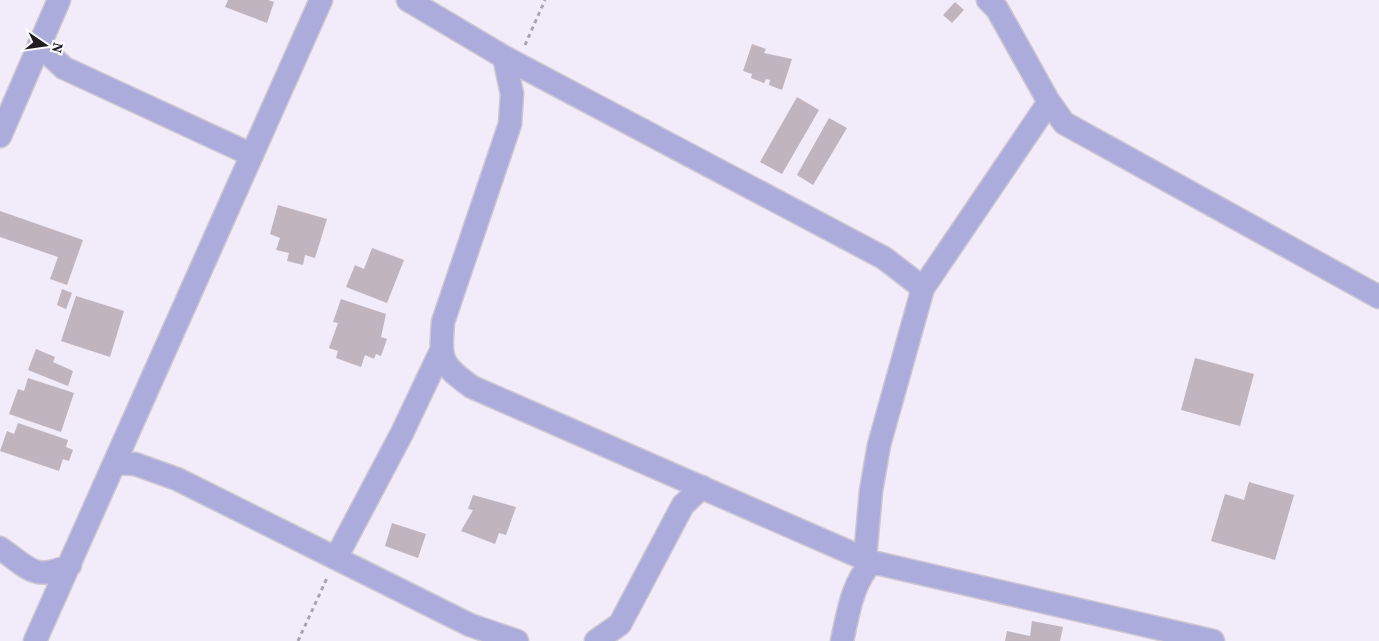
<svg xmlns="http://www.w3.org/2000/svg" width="1379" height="641" viewBox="0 0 1379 641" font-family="'Source Serif 4',serif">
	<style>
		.building { fill: #c0b4be }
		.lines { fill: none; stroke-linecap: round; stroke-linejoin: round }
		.minor-casing { stroke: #ccc6d2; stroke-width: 25 }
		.path { stroke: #a9a4af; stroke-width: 3; stroke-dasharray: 4 4; stroke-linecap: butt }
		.minor { stroke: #acacdc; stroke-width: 22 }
	</style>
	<rect width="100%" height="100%" fill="#f2ebf9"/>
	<!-- building -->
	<path class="building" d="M 228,0 L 268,0 L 274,2 L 267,23 L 225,7 Z
		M 955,2 L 964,10 L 952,23 L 943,15 Z
		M 752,44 L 766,49 L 764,53 L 792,59 L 782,90 L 769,85 L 770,80 L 766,79 L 764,83 L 751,78 L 752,74 L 743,71 Z
		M 797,97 L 819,110 L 782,174 L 760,162 Z
		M 829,118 L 847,128 L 813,185 L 797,175 Z
		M 278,205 L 327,219 L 315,258 L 305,255 L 303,265 L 287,261 L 289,253 L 276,250 L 280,238 L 270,234 Z
		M 0,211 L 83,240 L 67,285 L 50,279 L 58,257 L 0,237 Z
		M 372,248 L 404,260 L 387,303 L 346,287 L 355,265 L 364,269 Z
		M 62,289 L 72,293 L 66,309 L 57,305 Z
		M 76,296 L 124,311 L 110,357 L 61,341 Z
		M 341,299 L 386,314 L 381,337 L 387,339 L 381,356 L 376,354 L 374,359 L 365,355 L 361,367 L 336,358 L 338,351 L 329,348 L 338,323 L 333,322 Z
		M 36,349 L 55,357 L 53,362 L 73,371 L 68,386 L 28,370 Z
		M 1195,358 L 1254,374 L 1240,426 L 1181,410 Z
		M 28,378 L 74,393 L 61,432 L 9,414 L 18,389 L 24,391 Z
		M 18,423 L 68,440 L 66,447 L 73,450 L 69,461 L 63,459 L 59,471 L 0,451 L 7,431 L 14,434 Z
		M 1249,482 L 1294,495 L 1275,560 L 1211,541 L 1225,494 L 1244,500 Z
		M 473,495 L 516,507 L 506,535 L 499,533 L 495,544 L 461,531 L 473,510 L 468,509 Z
		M 392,523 L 426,534 L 418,558 L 385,546 Z
		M 1032,621 L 1063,627 L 1060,641 L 1005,641 L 1007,631 L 1030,636 Z"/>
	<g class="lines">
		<defs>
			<path id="minor" d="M 408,0 L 504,57 L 512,94 L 510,124 L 443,322 C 440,360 440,364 472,387 L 872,562 L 1213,641
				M 988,0 L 997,9 L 1049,102 L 1064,123 L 1379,297
				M 39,45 L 64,68 L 252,155
				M 504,57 L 884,258 L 923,288 L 879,445 L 871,491 L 865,558
				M 0,136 L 59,0
				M 923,288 L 1049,102
				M 115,463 L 135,464 L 177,479 L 470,625 L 517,641
				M 0,548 C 29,568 34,582 70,565
				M 336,558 L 402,433 L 440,353
				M 35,641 L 321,0
				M 596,641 L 620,624 L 683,505 L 702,487
				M 842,641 C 848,614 852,583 872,562"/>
		</defs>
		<!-- minor casing -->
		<use href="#minor" class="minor-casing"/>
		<!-- path -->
		<path class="path" d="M 525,45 L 545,0
			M 298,641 L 327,578"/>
		<!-- minor -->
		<use href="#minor" class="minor"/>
	</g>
	<!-- north arrow -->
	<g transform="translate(45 45) rotate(103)" stroke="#fcfbfe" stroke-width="4" paint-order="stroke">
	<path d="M0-4L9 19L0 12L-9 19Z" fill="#1f1d22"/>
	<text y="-8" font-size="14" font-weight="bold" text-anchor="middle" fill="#1f1d22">N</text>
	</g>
</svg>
